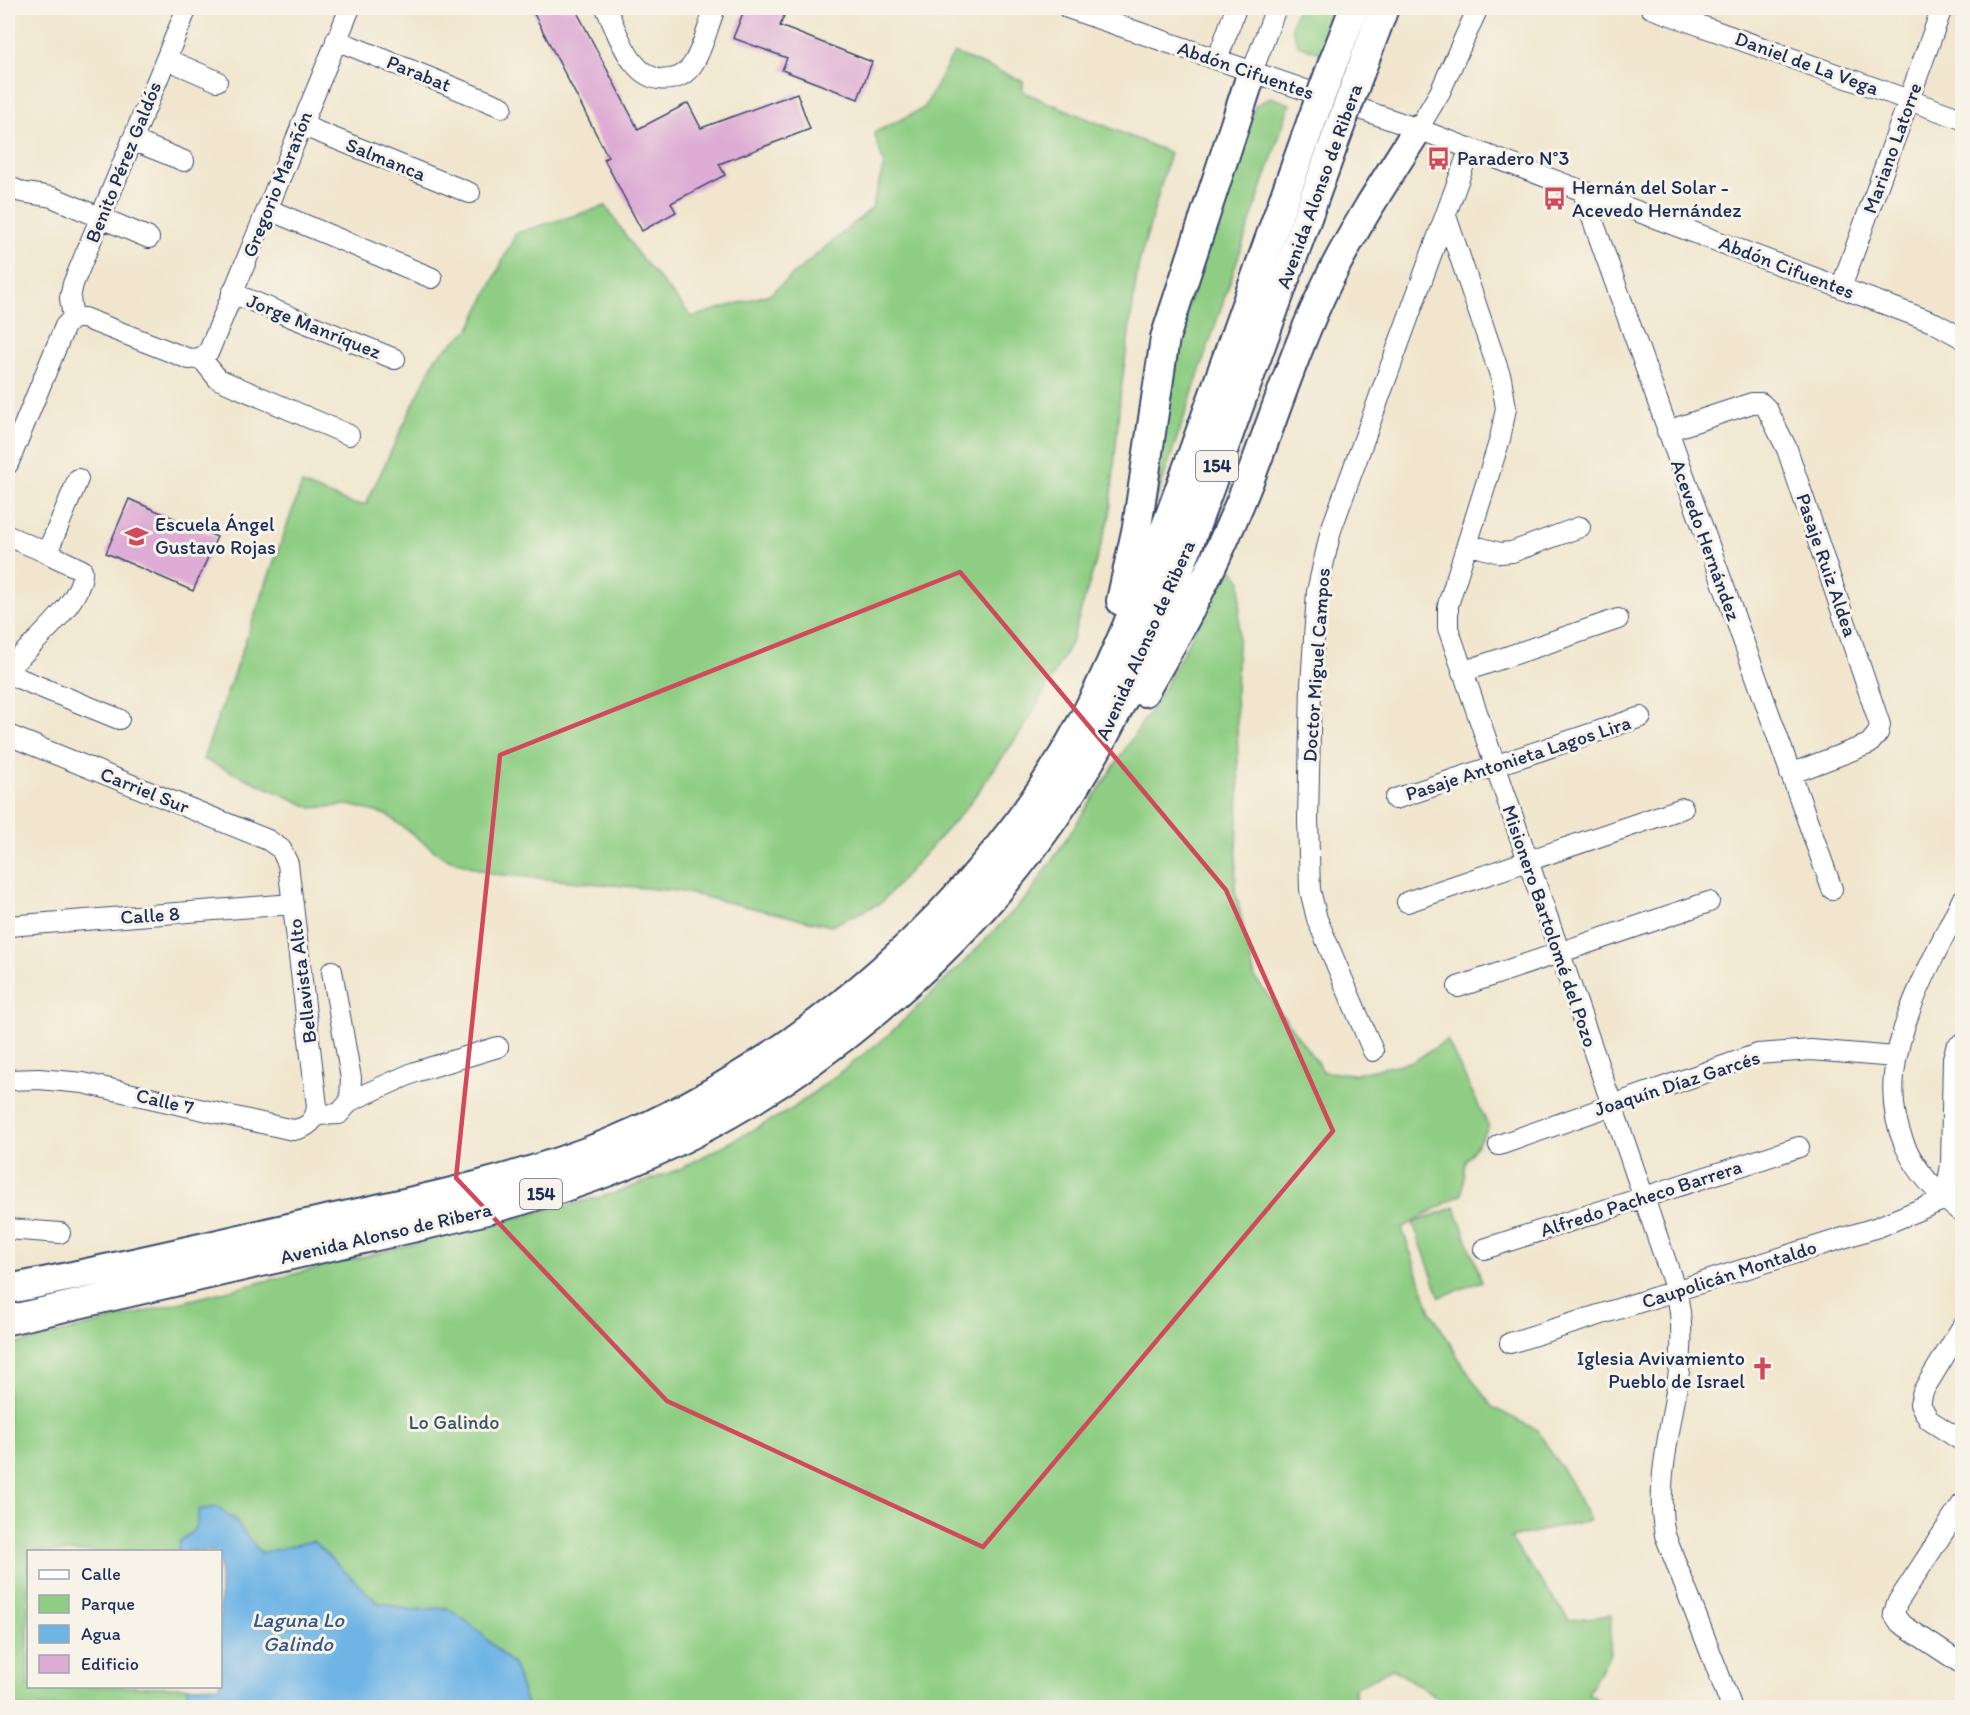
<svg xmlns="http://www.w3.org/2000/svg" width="1970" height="1715" viewBox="0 0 1970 1715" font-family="Itim,sans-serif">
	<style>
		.green { fill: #8ecd83; stroke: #547e70; stroke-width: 1.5 }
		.water { fill: #6eb4e5; stroke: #4472a2; stroke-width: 1.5 }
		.building { fill: #deacd4 }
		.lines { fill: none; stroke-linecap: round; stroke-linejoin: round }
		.minor-casing { stroke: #3b4a6f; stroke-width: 22 }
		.highway-casing { stroke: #3b4a6f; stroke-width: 32 }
		.minor { stroke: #fff; stroke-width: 20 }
		.highway { stroke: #fff; stroke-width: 28 }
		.highway-bridge-casing { stroke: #3b4a6f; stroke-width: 32; stroke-linecap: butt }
		.highway-bridge { stroke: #fff; stroke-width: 28 }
		.marked { fill: none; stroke: #d1495b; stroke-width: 4.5; stroke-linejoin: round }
		.labels { text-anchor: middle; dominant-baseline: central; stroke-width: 6; stroke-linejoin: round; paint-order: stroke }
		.shield { fill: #f7f3e8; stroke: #5d6a87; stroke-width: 1.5 }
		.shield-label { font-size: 18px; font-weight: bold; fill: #1b2f5e }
		.street-label { font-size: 20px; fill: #1b2f5e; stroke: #f7f3e8 }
		.poi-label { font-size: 20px; fill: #1b2f5e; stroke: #f7f3e8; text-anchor: start }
		.park-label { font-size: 20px; fill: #385667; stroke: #f7f3e8 }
		.water-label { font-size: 21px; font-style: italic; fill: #345786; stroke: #f7f3e8 }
	</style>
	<rect width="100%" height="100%" fill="#f7f3e8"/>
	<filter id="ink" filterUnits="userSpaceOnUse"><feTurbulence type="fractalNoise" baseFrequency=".0167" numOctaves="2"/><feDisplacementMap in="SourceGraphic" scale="12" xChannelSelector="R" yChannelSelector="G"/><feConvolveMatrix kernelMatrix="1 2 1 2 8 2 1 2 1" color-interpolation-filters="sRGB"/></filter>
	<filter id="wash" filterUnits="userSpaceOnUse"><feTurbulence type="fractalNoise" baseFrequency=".008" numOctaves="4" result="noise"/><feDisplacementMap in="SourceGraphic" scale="24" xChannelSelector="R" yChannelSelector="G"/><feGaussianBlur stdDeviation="1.35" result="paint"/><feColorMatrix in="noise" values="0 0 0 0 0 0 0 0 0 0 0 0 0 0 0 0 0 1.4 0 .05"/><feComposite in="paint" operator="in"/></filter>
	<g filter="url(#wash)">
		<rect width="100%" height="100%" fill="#f1e6cd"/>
		<!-- green -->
		<path class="green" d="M 1297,8 L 1337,8 L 1321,53 L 1298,45 L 1291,27 Z
			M 954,53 L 1023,81 L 1023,92 L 1170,153 L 1138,267 L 1120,397 L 1110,515 L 1071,643 L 1025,726 L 966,808 L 881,903 L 831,926 L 678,891 L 493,874 L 443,857 L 387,815 L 349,805 L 312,808 L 203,759 L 302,484 L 352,504 L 366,504 L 436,357 L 470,329 L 516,233 L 606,206 L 637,253 L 692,317 L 770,294 L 872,208 L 884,164 L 874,133 L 924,108 Z
			M 1271,97 L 1290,104 L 1154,506 L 1166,371 L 1255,106 Z
			M 1229,565 L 1241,580 L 1236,689 L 1239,797 L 1235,890 L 1255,978 L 1324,1072 L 1355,1074 L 1414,1061 L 1447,1040 L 1489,1127 L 1465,1162 L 1462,1194 L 1402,1228 L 1431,1312 L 1464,1367 L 1492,1407 L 1537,1430 L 1569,1480 L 1590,1520 L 1510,1538 L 1569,1620 L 1611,1615 L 1610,1653 L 1588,1693 L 1601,1702 L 1599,1707 L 1452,1707 L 1392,1668 L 1355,1688 L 1356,1708 L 531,1707 L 526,1703 L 514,1666 L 447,1608 L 411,1610 L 377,1602 L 313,1541 L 262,1553 L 246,1537 L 234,1517 L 199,1520 L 194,1532 L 179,1542 L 178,1551 L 28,1552 L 28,1686 L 186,1687 L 193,1707 L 17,1707 L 8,1692 L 8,1346 L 612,1194 L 680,1169 L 792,1109 L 886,1037 L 959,967 L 1030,894 L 1160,696 Z
			M 1455,1207 L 1482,1281 L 1440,1297 L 1413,1223 Z"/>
		<!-- water -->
		<path class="water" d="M 217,1507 C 237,1519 246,1536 261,1553 L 313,1541 L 377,1602 L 411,1610 L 447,1608 L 472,1625 L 514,1666 L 526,1703 L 531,1707 L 193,1707 L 186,1687 L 220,1686 L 220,1552 L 178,1551 L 179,1542 C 192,1533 200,1527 198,1510 Z"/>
		<g id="blocks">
			<!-- building -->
			<path class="building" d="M 531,8 L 575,8 L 638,129 L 688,103 L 701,128 L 797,93 L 810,129 L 719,164 L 725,175 L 671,203 L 676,212 L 642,231 L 604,159 L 608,157 Z
				M 745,8 L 787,8 L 780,26 L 872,62 L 858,99 L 782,70 L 787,58 L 733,38 Z
				M 129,499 L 217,537 L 193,591 L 106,553 Z"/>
		</g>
	</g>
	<g filter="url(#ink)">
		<use href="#blocks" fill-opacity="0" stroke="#3b4a6f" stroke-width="1.5"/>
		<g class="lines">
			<defs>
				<path id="minor" d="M 606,8 C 618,33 632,85 670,79 C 679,78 687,73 693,64 C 703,48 708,26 715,8
					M 1068,8 L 1418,129 L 1935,323 L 1962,338
					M 1651,8 L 1962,119
					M 336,40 L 502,107
					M 166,59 L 217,81
					M 1217,60 L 1236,8
					M 1252,72 L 1276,8
					M 301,125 L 470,193
					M 1418,129 L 1440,92 L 1478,8
					M 132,140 L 184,161
					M 8,186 L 21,192 L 52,197 L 149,238
					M 1582,190 L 1832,889
					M 267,209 L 432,278
					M 1446,216 L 1501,378 L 1506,408 L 1500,439 L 1448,605 L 1448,628 L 1676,1291 C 1697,1372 1649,1454 1665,1535 L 1732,1708
					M 1841,288 L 1942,8
					M 232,293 L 395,359
					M 73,318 L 84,318 L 189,359 L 201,358 L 209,351 L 350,8
					M 73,318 L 70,298 L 73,284 L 187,8
					M 201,358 L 218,379 L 349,435
					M 1667,431 L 1752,403 L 1761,403 L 1767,409 L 1787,449 L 1880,725 L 1878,733 L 1869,744 L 1790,774
					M 8,464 L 65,326 L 73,318
					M 8,536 L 47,553 L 78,479
					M 1467,544 L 1500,553 L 1512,552 L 1580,527
					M 8,669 C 28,647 85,601 82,570 L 47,553
					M 1462,672 L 1618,619
					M 8,674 L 119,719
					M 8,735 L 268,840 L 281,849 L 288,864 L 317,1106 C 316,1120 308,1128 293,1130 L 83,1083 L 39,1079 L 8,1080
					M 1395,799 L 1641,717
					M 1962,900 C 1908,1009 1839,1119 1962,1213
					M 1407,902 L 1683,808
					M 8,926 L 293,904
					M 1458,987 L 1709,902
					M 1373,1051 L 1317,919 L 1310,890 L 1308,819 L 1311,685 L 1317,592 L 1331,530 L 1470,148
					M 350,1101 L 415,1072 L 498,1047
					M 316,1115 L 339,1114 L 350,1101 L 351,1078 L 332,971
					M 1499,1145 L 1758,1054 L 1811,1050 L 1895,1057
					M 8,1229 L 60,1233
					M 1484,1249 L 1799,1147
					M 1962,1327 L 1923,1391 L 1920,1404 L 1929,1420 L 1962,1441
					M 1510,1343 L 1878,1227 L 1945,1199 L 1951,1165 L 1953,1058 L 1956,1048 L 1962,1043
					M 1962,1504 L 1897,1603 L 1894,1614 L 1900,1623 L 1962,1664"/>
				<path id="highway" d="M 1333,63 L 1354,8
					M 1360,72 L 1384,8
					M 1121,601 L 1137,527 L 1165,338 L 1252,72
					M 1144,692 C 1185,623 1222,550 1251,476 C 1276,411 1297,344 1328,281 C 1354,228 1386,179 1418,129
					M 8,1289 C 108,1270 207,1246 307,1224 C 409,1202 515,1182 612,1142 C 799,1065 987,901 1082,722 C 1128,635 1161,540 1195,447 C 1234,339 1273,231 1311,123
					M 8,1320 C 118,1295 229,1269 340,1244 C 435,1223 531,1203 622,1166 C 799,1094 969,952 1072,791 C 1138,687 1181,568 1222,453 C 1261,346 1300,239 1338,132"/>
			</defs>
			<!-- minor casing -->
			<use href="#minor" class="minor-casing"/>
			<!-- highway casing -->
			<use href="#highway" class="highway-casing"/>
			<!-- minor -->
			<use href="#minor" class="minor"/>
			<!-- highway -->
			<use href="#highway" class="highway"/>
			<defs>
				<path id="highway-bridge" d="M 1311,123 L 1333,63
					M 1338,132 L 1360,72"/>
			</defs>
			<!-- highway-bridge casing -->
			<use href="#highway-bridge" class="highway-bridge-casing"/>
			<!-- highway-bridge -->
			<use href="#highway-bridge" class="highway-bridge"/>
		</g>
	</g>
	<!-- marked area -->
	<path class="marked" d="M 960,572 L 1226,890 L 1333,1131 L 983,1547 L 667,1401 L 456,1178 L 500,755 Z"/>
	<!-- icons -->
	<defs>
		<symbol id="bus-bare" viewBox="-9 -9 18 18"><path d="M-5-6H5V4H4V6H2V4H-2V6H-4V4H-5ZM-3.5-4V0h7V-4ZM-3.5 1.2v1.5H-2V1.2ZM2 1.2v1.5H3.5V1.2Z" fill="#d1495b" stroke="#f7f3e8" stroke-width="2.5" paint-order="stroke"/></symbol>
		<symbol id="school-bare" viewBox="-9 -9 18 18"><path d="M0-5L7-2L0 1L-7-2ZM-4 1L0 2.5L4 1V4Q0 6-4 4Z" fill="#d1495b" stroke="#f7f3e8" stroke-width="2.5" paint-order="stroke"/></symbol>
		<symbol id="church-bare" viewBox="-9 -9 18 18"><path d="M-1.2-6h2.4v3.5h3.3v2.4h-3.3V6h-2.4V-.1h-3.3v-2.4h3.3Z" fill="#d1495b" stroke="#f7f3e8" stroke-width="2.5" paint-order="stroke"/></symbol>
	</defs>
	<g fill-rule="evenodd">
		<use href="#bus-bare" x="1422" y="142" width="33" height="33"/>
		<use href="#bus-bare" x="1538" y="182" width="33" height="33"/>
		<use href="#school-bare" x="120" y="520" width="33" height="33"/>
		<use href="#church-bare" x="1746" y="1352" width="33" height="33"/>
	</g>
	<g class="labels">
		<!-- shield labels -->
		<g class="shield">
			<rect x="1196" y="451" width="42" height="30" rx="4.5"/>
			<rect x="520" y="1179" width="42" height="30" rx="4.5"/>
		</g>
		<g class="shield-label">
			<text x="1217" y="466">154</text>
			<text x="541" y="1194">154</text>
		</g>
		<!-- street labels -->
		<g class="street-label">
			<text transform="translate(1807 63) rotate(20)">Daniel de La Vega</text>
			<text transform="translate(1246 70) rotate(19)">Abdón Cifuentes</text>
			<text transform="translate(419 73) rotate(22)">Parabat</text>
			<text transform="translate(1892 148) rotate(-70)">Mariano Latorre</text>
			<text transform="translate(386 159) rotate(22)">Salmanca</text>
			<text transform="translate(123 162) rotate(-68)">Benito Pérez Galdós</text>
			<text transform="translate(277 184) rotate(-68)">Gregorio Marañón</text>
			<text transform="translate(1319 186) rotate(-70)">Avenida Alonso de Ribera</text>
			<text transform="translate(1787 267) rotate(21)">Abdón Cifuentes</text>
			<text transform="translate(314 326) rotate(22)">Jorge Manríquez</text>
			<text transform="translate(1706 540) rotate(70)">Acevedo Hernández</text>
			<text transform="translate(1827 565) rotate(71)">Pasaje Ruiz Aldea</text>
			<text transform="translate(1145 640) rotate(-66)">Avenida Alonso de Ribera</text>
			<text transform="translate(1316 665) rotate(-86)">Doctor Miguel Campos</text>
			<text transform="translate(1518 758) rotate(-18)">Pasaje Antonieta Lagos Lira</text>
			<text transform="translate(145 790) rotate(22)">Carriel Sur</text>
			<text transform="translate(150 915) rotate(-4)">Calle 8</text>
			<text transform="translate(1550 926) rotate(71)">Misionero Bartolomé del Pozo</text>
			<text transform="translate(302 981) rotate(-97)">Bellavista Alto</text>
			<text transform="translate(1677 1083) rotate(-18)">Joaquín Díaz Garcés</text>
			<text transform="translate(165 1101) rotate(13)">Calle 7</text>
			<text transform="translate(1641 1198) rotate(-18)">Alfredo Pacheco Barrera</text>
			<text transform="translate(386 1233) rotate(-13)">Avenida Alonso de Ribera</text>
			<text transform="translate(1729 1274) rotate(-18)">Caupolicán Montaldo</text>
		</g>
		<!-- poi labels -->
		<g class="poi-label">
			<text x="1457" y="158">Paradero N°3</text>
			<text x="1572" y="187">Hernán del Solar -<tspan x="1572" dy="23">Acevedo Hernández</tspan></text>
			<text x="155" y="524">Escuela Ángel<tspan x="155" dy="23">Gustavo Rojas</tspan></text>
			<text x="1745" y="1358" text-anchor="end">Iglesia Avivamiento<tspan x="1745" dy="23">Pueblo de Israel</tspan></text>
		</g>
		<!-- park labels -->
		<g class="park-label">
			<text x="454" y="1422">Lo Galindo</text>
		</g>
		<!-- water labels -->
		<g class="water-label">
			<text x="298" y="1619">Laguna Lo<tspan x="298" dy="24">Galindo</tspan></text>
		</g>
	</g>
	<!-- margin -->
	<rect width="1970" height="1715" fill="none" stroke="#f7f3e8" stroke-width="30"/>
	<!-- legend -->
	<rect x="27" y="1550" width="195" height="138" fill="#f7f3e8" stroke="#9fa5b1" stroke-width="1.5"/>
	<rect x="39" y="1570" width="30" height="9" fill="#ffffff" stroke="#9fa5b1" stroke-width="1.5"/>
	<text x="81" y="1580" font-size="18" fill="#1b2f5e">Calle</text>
	<rect x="39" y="1595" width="30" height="18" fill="#8ecd83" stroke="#9fa5b1" stroke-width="1.5"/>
	<text x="81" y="1610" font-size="18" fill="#1b2f5e">Parque</text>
	<rect x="39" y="1625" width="30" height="18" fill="#6eb4e5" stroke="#9fa5b1" stroke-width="1.5"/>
	<text x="81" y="1640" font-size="18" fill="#1b2f5e">Agua</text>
	<rect x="39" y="1655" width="30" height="18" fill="#deacd4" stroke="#9fa5b1" stroke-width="1.5"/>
	<text x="81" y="1670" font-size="18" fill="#1b2f5e">Edificio</text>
</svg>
